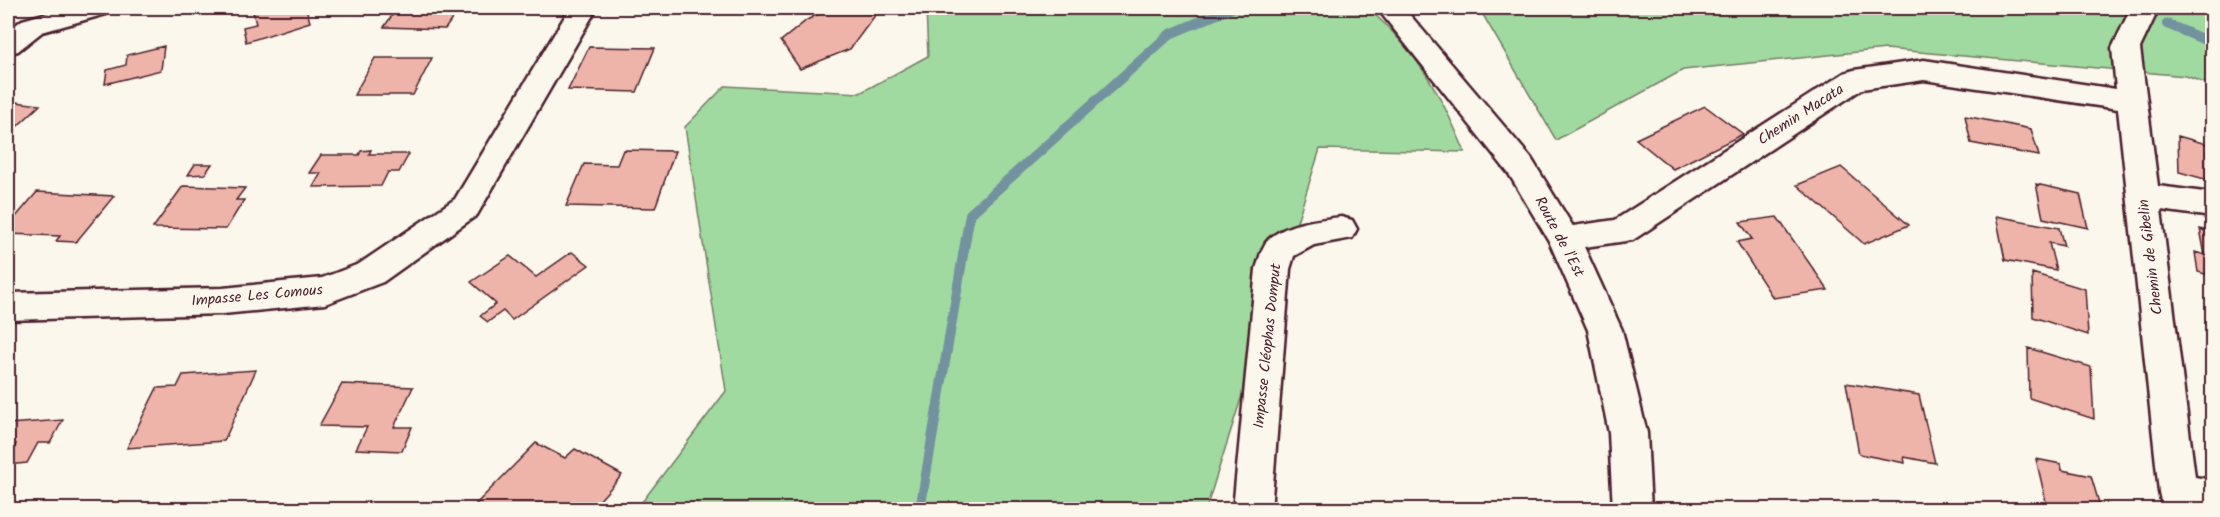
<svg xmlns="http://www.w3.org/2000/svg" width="2220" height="517" viewBox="0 0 2220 517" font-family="Kalam,sans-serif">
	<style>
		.green { fill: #a0daa0; stroke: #757c66; stroke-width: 1.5 }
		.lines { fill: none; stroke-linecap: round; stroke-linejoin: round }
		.stream { stroke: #73929f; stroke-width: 10 }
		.building { fill: #eeb4a9; stroke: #4a1f2b; stroke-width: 1.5 }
		.minor-casing { stroke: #4a1f2b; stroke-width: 5 }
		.major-casing { stroke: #4a1f2b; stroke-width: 5 }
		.minor { fill: #fbf7ec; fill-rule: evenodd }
		.major { fill: #fbf7ec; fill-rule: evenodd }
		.labels { text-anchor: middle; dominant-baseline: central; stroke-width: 5; stroke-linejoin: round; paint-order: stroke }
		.street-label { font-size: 15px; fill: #4a1f2b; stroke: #fbf7ec }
	</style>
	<rect width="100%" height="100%" fill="#fbf7ec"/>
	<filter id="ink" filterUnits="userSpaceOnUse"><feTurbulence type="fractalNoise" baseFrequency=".0167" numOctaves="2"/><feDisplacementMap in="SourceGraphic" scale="12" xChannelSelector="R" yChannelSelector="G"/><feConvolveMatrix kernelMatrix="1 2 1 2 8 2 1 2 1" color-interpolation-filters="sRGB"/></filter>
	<g filter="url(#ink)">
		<!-- green -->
		<path class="green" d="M 926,8 L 1368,8 C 1418,53 1439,90 1465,152 L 1320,149 L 1206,509 L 636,510 L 726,391 L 685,127 L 725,86 L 860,93 L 928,56 Z
			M 1479,8 L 2212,8 L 2212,86 L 2186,76 L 1886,49 L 1683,70 L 1556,140 Z"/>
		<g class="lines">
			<!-- stream -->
			<path class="stream" d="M 2167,24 L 2212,43
				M 920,510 L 970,214 L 1170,34 L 1232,8"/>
		</g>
		<!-- building -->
		<path class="building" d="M 269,8 L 306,8 L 310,22 L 246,42 L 243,27 L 256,24 L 253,12 Z
			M 413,8 L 460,8 L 445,29 L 384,27 L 395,11 L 411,12 Z
			M 830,8 L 876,14 L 850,49 L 800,69 L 781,41 L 807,20 Z
			M 164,46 L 161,70 L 105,84 L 107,70 L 126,65 L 127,55 Z
			M 589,47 L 655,48 L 637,92 L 568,90 Z
			M 375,58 L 432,58 L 413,95 L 354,95 Z
			M 8,101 L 40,105 L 8,135 Z
			M 1705,106 L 1743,134 L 1673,169 L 1636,139 Z
			M 1965,116 L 2031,129 L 2039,156 L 1971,143 Z
			M 2178,136 L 2210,145 L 2212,181 L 2179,172 Z
			M 371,150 L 369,154 L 409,154 L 399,172 L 388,172 L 381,186 L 313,187 L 321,173 L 309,173 L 321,155 L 359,155 L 361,151 Z
			M 623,150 L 675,151 L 655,208 L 566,206 L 584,164 L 617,165 Z
			M 195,164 L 212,164 L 205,174 L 188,175 Z
			M 1841,167 L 1909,225 L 1864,244 L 1797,185 Z
			M 2036,184 L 2080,194 L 2088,228 L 2043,218 Z
			M 183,186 L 245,188 L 236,200 L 244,200 L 226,229 L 153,228 Z
			M 37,192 L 114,196 L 76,242 L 56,241 L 60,236 L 8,234 L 8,226 Z
			M 1996,216 L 2059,228 L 2064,246 L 2049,243 L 2056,270 L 2005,260 Z
			M 1777,217 L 1828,290 L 1773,298 L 1737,242 L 1752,239 L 1740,222 Z
			M 2200,229 L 2212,232 L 2212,276 L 2198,272 L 2195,252 L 2205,255 Z
			M 572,252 L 589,265 L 512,320 L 503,311 L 488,322 L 480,316 L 496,304 L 471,282 L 510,256 L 536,277 Z
			M 2032,273 L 2085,289 L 2088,335 L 2033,317 Z
			M 2028,348 L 2091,367 L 2094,419 L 2029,398 Z
			M 256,370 L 224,441 L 127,448 L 157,388 L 177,387 L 183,375 Z
			M 1846,383 L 1919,395 L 1935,463 L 1904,457 L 1905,463 L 1859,454 Z
			M 342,384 L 413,387 L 394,427 L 412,427 L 402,451 L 356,449 L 367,427 L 319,426 Z
			M 63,420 L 50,443 L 38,443 L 27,463 L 8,465 L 16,444 L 8,445 L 8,424 Z
			M 536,443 L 565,458 L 575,449 L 622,475 L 591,510 L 471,509 Z
			M 2036,459 L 2061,464 L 2062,470 L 2091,476 L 2101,510 L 2048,510 Z"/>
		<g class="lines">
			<defs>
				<path id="minor" d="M 66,8 L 110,8 L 106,14 L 42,32 L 18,51 L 8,54 L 8,31 L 22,20 Z
					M 570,8 L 597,8 L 477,215 L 383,282 L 325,304 L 223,314 L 8,320 L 8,293 L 223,288 L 322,278 L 359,264 L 455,199 Z
					M 2131,8 L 2159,8 L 2140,48 L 2158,186 L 2212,193 L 2212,217 L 2161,210 L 2195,477 L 2212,480 L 2212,510 L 2163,510 L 2159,492 L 2118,109 L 1924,80 L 1862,89 L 1633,240 L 1564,250 L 1552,247 L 1548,238 L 1552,229 L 1615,220 L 1844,73 L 1854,70 L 1924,60 L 2116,89 L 2112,48 Z
					M 1341,217 L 1352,220 L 1357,229 L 1352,238 L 1314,245 L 1294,256 L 1290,269 L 1271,510 L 1233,510 L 1256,269 C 1259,260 1262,245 1269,239 C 1288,222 1318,220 1341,217 Z"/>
				<path id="major" d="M 1377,8 L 1404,8 L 1531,158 L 1580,238 L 1622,330 L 1647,433 L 1651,510 L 1613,510 L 1609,433 L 1588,330 L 1549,241 L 1509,174 Z"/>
			</defs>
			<!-- minor casing -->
			<use href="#minor" class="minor-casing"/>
			<!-- major casing -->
			<use href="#major" class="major-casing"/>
			<!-- minor -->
			<use href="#minor" class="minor"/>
			<!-- major -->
			<use href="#major" class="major"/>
		</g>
	</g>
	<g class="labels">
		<!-- street labels -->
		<g class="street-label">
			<text transform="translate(1801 115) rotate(-33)">Chemin Macata</text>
			<text transform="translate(1559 237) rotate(62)">Route de l'Est</text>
			<text transform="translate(2151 257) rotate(-97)">Chemin de Gibelin</text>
			<text transform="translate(257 296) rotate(-5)">Impasse Les Comous</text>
			<text transform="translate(1268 346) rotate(-84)">Impasse Cléophas Domput</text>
		</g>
	</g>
	<!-- margin -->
	<rect width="2220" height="517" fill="none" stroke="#fbf7ec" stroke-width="30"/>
	<rect x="15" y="15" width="2190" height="487" fill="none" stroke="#4a1f2b" stroke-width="2" filter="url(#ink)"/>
</svg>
